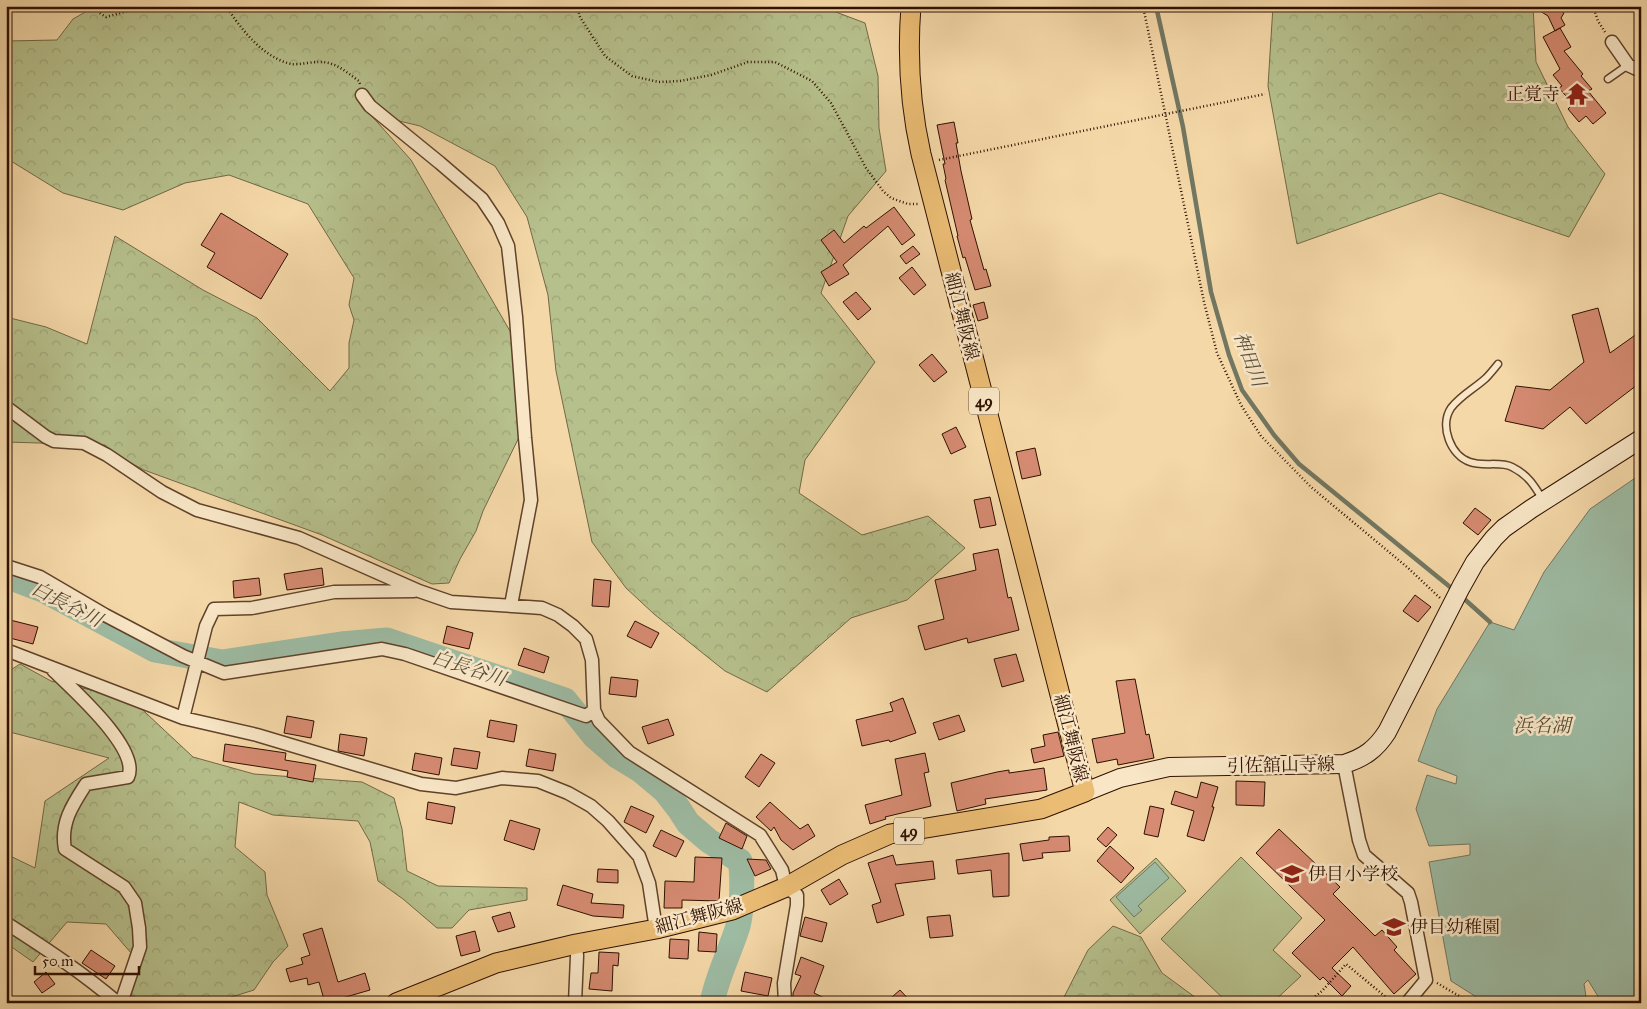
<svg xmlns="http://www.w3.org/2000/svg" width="1647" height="1009" viewBox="0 0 1647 1009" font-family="'IM FELL Great Primer','Noto Serif JP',serif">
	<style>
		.green { fill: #b6c08c; stroke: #726846 }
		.forest { fill: url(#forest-crowns); stroke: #726846 }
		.water { fill: #9dbba3; stroke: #717762 }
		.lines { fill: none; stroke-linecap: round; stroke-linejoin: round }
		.stream { stroke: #717762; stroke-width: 4.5 }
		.river { stroke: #9dbba3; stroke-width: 25 }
		.building { fill: #d68b72; stroke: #2f1000 }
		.service-casing { stroke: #60422a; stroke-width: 9 }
		.minor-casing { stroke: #60422a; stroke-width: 15 }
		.secondary-casing { stroke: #2f1000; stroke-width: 20 }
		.primary-casing { stroke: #2f1000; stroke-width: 21 }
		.path { stroke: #2f1000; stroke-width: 2.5; stroke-dasharray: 1 2.5; stroke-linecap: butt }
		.service { stroke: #f8e6c6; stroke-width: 6 }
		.minor { stroke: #f8e6c6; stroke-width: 12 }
		.secondary { stroke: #f8e6c6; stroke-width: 18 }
		.primary { stroke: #eabc74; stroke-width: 19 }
		.labels { text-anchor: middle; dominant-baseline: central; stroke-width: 5; stroke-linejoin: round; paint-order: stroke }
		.shield { fill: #f8e6c6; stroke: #6b503b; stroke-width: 1 }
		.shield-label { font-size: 16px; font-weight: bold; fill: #2f1000 }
		.poi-label { font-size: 18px; fill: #2f1000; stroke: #f8e6c6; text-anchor: start }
		.street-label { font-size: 18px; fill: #2f1000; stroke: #f8e6c6 }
		.water-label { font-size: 19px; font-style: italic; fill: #564c39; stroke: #f8e6c6 }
	</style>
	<defs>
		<pattern id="forest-crowns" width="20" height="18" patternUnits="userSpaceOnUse" patternTransform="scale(1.25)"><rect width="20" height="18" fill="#b6c08c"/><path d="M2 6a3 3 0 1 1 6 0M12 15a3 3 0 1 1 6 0" fill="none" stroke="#9da477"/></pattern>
	</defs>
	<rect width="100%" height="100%" fill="#f5d8a8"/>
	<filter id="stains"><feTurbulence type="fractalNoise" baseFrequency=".004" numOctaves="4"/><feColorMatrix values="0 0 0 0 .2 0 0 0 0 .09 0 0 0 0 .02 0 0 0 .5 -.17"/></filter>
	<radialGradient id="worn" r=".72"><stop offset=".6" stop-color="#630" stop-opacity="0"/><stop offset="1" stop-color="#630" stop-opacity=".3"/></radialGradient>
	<!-- green -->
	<path class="green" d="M 1241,857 L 1302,918 L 1273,950 L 1301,976 L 1272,1003 L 1228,1003 L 1161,939 Z
		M 1156,858 L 1186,891 L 1140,934 L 1110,900 Z"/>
	<!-- forest -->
	<path class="forest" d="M 96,6 L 820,6 L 865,23 L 878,76 L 879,128 L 886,171 L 848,216 L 821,293 L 875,362 L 805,460 L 799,493 L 862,535 L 928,516 L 965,548 L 907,600 L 851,618 L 767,692 L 725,671 L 654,614 L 626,588 L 592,542 L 556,371 L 548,295 L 527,217 L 495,166 L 420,126 L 370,114 L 411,160 L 514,338 L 523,429 L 483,511 L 476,531 L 460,559 L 449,583 L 432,584 L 322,535 L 144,470 L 118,456 L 105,445 L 6,442 L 6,317 L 46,327 L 87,344 L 115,236 L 203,290 L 257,318 L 330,391 L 349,368 L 349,343 L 354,320 L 349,305 L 354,278 L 308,204 L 229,175 L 185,183 L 123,210 L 63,193 L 6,158 L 6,41 L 57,40 L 73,19 Z
		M 1273,6 L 1533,6 L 1536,62 L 1568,127 L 1605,174 L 1569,237 L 1440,193 L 1297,244 L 1268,86 Z
		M 20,664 L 51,681 L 131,699 L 193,757 L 254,774 L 362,782 L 394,798 L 402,829 L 407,871 L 438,886 L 527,888 L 527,900 L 469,910 L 452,928 L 437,928 L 403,899 L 378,881 L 370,842 L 358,821 L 273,815 L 239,802 L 235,847 L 265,872 L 267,895 L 288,946 L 273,962 L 254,990 L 212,1003 L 140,1003 L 122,986 L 131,953 L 106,924 L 67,922 L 33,962 L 6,943 L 6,854 L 35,868 L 45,801 L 109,758 L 6,731 L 6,673 Z
		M 1113,926 L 1141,937 L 1162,973 L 1203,1003 L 1061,1003 L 1088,950 Z"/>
	<!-- water -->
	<path class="water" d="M 1641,474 L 1641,1003 L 1602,1003 L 1588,980 L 1584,984 L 1587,1003 L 1486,1003 L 1451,981 L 1429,862 L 1470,855 L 1470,844 L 1429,846 L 1416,809 L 1427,775 L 1456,784 L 1457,776 L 1418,761 L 1437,709 L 1490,622 L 1514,630 L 1544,572 L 1590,509 Z
		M 1155,862 L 1169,878 L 1138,906 L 1142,910 L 1134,917 L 1116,897 Z"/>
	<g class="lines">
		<!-- stream -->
		<path class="stream" d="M 1156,6 L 1183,127 L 1211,292 L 1229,355 L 1242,390 L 1274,435 L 1299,464 L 1455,591
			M 1461,596 L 1490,622"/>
		<!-- river -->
		<path class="river" d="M 6,576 L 43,590 L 155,650 L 222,662 L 341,644 L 387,640 L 565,700 L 594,736 L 617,756 L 640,770 L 665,791 L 679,809 L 688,823 L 709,841 L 740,861 C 743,875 742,912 738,926 C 730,952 717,976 712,1003"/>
	</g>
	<!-- building -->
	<path class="building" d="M 1532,6 L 1554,6 L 1564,13 L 1561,18 L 1565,25 L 1555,31 L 1548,16 Z
		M 1560,28 L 1571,47 L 1564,51 L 1583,74 L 1581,76 L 1592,89 L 1588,91 L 1606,113 L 1593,124 L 1586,116 L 1579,122 L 1568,109 L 1573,104 L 1559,88 L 1562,86 L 1553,75 L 1560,69 L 1543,37 Z
		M 954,122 L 958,143 L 956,143 L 961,171 L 972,219 L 970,220 L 984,270 L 986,269 L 991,286 L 975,290 L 965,257 L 963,258 L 957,236 L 958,236 L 945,180 L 946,179 L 943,164 L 945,164 L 937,125 Z
		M 894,207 L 915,235 L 902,245 L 888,226 L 843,265 L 849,274 L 829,286 L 821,272 L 837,262 L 821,240 L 834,230 L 844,243 L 864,226 L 866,228 Z
		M 221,213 L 288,254 L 261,299 L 207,267 L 215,253 L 201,245 Z
		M 913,246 L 920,254 L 906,264 L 900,256 Z
		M 912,267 L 926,285 L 914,295 L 899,278 Z
		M 856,292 L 871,309 L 858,320 L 843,302 Z
		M 984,302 L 988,318 L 978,321 L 973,305 Z
		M 1598,308 L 1610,353 L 1641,331 L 1641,382 L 1586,424 L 1570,407 L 1543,429 L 1505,421 L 1516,386 L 1550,390 L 1584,362 L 1572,315 Z
		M 932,354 L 947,372 L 934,382 L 919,365 Z
		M 956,427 L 966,447 L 951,454 L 942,434 Z
		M 1035,448 L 1041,475 L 1022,479 L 1016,452 Z
		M 990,497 L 996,525 L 980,528 L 974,500 Z
		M 1475,508 L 1491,520 L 1478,535 L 1463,523 Z
		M 998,549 L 1008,598 L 1011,597 L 1019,630 L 968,643 L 967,638 L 925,650 L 918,626 L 944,619 L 935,580 L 976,570 L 973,554 Z
		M 322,568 L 324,585 L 287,590 L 284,574 Z
		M 259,578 L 261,595 L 234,598 L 233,581 Z
		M 594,579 L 611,581 L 609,607 L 592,606 Z
		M 1415,595 L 1431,607 L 1418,622 L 1403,611 Z
		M 6,619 L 38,627 L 33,644 L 6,637 Z
		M 635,621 L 659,633 L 651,648 L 627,636 Z
		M 447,626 L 473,633 L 469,649 L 443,643 Z
		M 524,648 L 549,657 L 544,673 L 518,665 Z
		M 1016,654 L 1024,681 L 1002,687 L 994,659 Z
		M 611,677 L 638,680 L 636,697 L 609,694 Z
		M 1135,679 L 1146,735 L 1149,734 L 1154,758 L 1118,765 L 1117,759 L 1097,763 L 1092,739 L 1125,733 L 1116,681 Z
		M 903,698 L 916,733 L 890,742 L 889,740 L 862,746 L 856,720 L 893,711 L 890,703 Z
		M 959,715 L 965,731 L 939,740 L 933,723 Z
		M 287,716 L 314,721 L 311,738 L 284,733 Z
		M 668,719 L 674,735 L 648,744 L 642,727 Z
		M 490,720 L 517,725 L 514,742 L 487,737 Z
		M 1058,732 L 1064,756 L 1034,763 L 1031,749 L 1045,746 L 1043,735 Z
		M 340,734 L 367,738 L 364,756 L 338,751 Z
		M 225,744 L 286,753 L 285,760 L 316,765 L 313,782 L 287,777 L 288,771 L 223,761 Z
		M 454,748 L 480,752 L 477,769 L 451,765 Z
		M 529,749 L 556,754 L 553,771 L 526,766 Z
		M 415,753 L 442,758 L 439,775 L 412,770 Z
		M 925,753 L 929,772 L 924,773 L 931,806 L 885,817 L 886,819 L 870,824 L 865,805 L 902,795 L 895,759 Z
		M 761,754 L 775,763 L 759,787 L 745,777 Z
		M 1044,768 L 1047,790 L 985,799 L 986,804 L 957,811 L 951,783 L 997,772 L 1009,770 L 1009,773 Z
		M 1236,781 L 1265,782 L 1264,806 L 1236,805 Z
		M 1201,782 L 1218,787 L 1212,807 L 1214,807 L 1204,841 L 1187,836 L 1194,811 L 1171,804 L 1175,791 L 1197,798 Z
		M 428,802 L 455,807 L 452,824 L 426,819 Z
		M 770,802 L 800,829 L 808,824 L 815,836 L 793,850 L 781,840 L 774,827 L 771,831 L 756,817 Z
		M 631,806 L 654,816 L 646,833 L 624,822 Z
		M 1150,806 L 1164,809 L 1158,837 L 1144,834 Z
		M 510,820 L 540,829 L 534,850 L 504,840 Z
		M 726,823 L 747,836 L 742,849 L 719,838 Z
		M 1108,827 L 1117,835 L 1106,847 L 1097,839 Z
		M 1279,829 L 1340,887 L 1333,894 L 1375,936 L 1382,930 L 1397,947 L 1394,950 L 1416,974 L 1394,994 L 1353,947 L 1332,968 L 1351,986 L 1342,996 L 1323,977 L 1320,980 L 1292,953 L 1325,920 L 1256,853 Z
		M 661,830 L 684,841 L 676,857 L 653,846 Z
		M 1069,836 L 1070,851 L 1042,853 L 1043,858 L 1023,861 L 1020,844 L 1049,840 L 1049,837 Z
		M 1110,846 L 1134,868 L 1121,883 L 1097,861 Z
		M 1009,853 L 1009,896 L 993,897 L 991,870 L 958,874 L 956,860 Z
		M 893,855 L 896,865 L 933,861 L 935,879 L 895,884 L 904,915 L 877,923 L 872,905 L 881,902 L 868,863 Z
		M 695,857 L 722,858 L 719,901 L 682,900 L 682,908 L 664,908 L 665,881 L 694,882 Z
		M 747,859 L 766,860 L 771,869 L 755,876 Z
		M 598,869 L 618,870 L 618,883 L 597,882 Z
		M 839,879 L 848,894 L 830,905 L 821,890 Z
		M 563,885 L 593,894 L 591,903 L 624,905 L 623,918 L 593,916 L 557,905 Z
		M 510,912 L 515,927 L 498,932 L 492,917 Z
		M 950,915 L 953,936 L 930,938 L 927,917 Z
		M 805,917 L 827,923 L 822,942 L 800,936 Z
		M 322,928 L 338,982 L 365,973 L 370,990 L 325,1003 L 319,982 L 308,985 L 307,978 L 290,982 L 286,969 L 303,964 L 301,958 L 310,955 L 303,934 Z
		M 475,931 L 480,951 L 461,956 L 456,936 Z
		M 699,932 L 717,934 L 716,952 L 698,951 Z
		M 670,939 L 689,940 L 688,959 L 669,958 Z
		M 91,950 L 115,966 L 106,979 L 82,963 Z
		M 599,952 L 619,953 L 618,966 L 613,965 L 612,991 L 589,989 L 591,973 L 598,973 Z
		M 801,957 L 824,966 L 814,993 L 835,1003 L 793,1003 L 793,993 L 801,976 L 795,974 Z
		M 46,972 L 55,984 L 42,993 L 34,982 Z
		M 745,972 L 772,978 L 768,996 L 741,991 Z
		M 900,990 L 912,1003 L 885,1003 Z"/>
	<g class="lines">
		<defs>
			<path id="service" d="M 1608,79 L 1628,65
				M 1498,364 C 1494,369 1490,374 1486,378 C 1474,389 1461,395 1451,408 C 1439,426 1451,456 1470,462 C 1483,467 1500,461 1512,467 C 1528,475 1534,485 1543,500"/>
			<path id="minor" d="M 1612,42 L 1628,65 L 1641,71
				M 362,95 L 370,106 L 440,163 L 482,199 L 498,223 L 508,246 L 516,317 L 525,438 L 531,500 L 511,605
				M 6,407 L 46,437 L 54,441 L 84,443 L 107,455 L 162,492 L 197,510 L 299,538 L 419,591 L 451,602 L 528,607 L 542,608 L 558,615 L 573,626 L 586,639 L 592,660 L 594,710 L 599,721 L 629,752 L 760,835 L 782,870 L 786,887 L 797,895 L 797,905 L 784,983 L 785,1003
				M 6,566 L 40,577 L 105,615 L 183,656 L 224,673 L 382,649 L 405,654 L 586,716 L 594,710
				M 6,650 L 183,718 L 257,735 L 421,784 L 456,788 L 502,778 L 538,781 L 568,793 L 591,806 L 608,821 L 639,856 L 649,883 L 656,929
				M 53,670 C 71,688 141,749 128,777 L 86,784 C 73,804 60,823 65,849 L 124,887 L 135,903 L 139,928 L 140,947 L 121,1003
				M 183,718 L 206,626 L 214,609 L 252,608 L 334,592 L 414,591
				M 1344,764 L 1359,840 L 1364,855 L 1408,893 L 1411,902 L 1426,980 L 1407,1003
				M 6,923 C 45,948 83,973 118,1003
				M 575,1003 L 577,956 L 576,944"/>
			<path id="secondary" d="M 1085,792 L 1120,778 L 1169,767 L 1344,764 C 1364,758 1376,749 1387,732 L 1461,587 L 1475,562 L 1494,538 L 1504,528 L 1531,509 L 1641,439"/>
			<path id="primary" d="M 396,1003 L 496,963 L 576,944 L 656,929 L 732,910 L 786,887 L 842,855 L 890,834 L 1041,809 L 1085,792 L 921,154 C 910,105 907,57 911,6"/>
		</defs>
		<!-- service casing -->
		<use href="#service" class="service-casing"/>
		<!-- minor casing -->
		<use href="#minor" class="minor-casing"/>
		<!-- secondary casing -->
		<use href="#secondary" class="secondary-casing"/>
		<!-- primary casing -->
		<use href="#primary" class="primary-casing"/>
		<!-- path -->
		<path class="path" d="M 92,6 L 101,14 L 106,17 L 146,6
			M 226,6 C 241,29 262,57 291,64 C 299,65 310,62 318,62 C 335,61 346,72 359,81 L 360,84
			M 577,6 L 580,17 L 605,56 L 632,76 L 659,82 L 680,81 L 711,75 L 748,62 L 775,62 L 812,81 L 831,103 L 866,168 L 883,191 L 891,198 L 908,204 L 918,204
			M 1143,6 L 1204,302 L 1217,353 L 1241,405 L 1261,436 L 1311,487 L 1407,567 L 1440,598
			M 1593,6 L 1598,21 L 1605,32
			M 939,160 L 1265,94
			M 1437,983 L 1471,1003
			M 1307,1003 L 1322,991 L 1346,964 L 1393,1003"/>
		<!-- service -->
		<use href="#service" class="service"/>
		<!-- minor -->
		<use href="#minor" class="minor"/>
		<!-- secondary -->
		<use href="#secondary" class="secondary"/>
		<!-- primary -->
		<use href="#primary" class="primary"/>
	</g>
	<!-- icons -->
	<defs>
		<symbol id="temple-bare" viewBox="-9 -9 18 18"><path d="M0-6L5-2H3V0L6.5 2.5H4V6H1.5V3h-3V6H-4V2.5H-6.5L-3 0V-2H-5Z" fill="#8f2418" stroke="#f8e6c6" stroke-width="2.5" paint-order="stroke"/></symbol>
		<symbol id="school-bare" viewBox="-9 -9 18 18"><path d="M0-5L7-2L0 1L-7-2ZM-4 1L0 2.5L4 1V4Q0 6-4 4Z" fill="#8f2418" stroke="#f8e6c6" stroke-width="2.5" paint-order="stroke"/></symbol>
	</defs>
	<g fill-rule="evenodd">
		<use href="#temple-bare" x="1561" y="78" width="32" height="32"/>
		<use href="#school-bare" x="1276" y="858" width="32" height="32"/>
		<use href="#school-bare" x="1378" y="911" width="32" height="32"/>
	</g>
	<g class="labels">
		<!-- shield labels -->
		<g class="shield">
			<rect x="969" y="387.5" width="30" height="27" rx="4"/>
			<rect x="894" y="817.5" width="30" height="27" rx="4"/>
		</g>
		<g class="shield-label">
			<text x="984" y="401">49</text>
			<text x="909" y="831">49</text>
		</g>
		<!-- poi labels -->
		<g class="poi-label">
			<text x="1560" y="94" text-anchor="end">正覚寺</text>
			<text x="1308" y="874">伊目小学校</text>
			<text x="1410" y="927">伊目幼稚園</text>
		</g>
		<!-- street labels -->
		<g class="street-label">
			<text transform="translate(962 316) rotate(76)">細江舞阪線</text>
			<text transform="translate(1071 738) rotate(76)">細江舞阪線</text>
			<text transform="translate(1281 765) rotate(-1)">引佐舘山寺線</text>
			<text transform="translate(699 916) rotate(-15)">細江舞阪線</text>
		</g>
		<!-- water labels -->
		<g class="water-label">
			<text transform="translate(1250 359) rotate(69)">神田川</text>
			<text transform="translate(67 604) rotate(27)">白長谷川</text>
			<text transform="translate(469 668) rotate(18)">白長谷川</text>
			<text x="1542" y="725">浜名湖</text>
		</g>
	</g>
	<!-- margin -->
	<rect width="1647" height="1009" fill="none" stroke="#f5d8a8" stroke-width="25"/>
	<rect x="8" y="8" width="1632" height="994" fill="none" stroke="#2f1000" stroke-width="2.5"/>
	<rect x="12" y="12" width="1622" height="984" fill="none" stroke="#2f1000"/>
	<!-- scale -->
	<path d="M35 966v8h104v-8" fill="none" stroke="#2f1000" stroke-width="2.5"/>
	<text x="42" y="966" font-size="15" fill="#2f1000" stroke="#f8e6c6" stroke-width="4" paint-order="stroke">50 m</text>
	<rect width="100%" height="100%" filter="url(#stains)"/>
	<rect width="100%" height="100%" fill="url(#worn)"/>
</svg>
